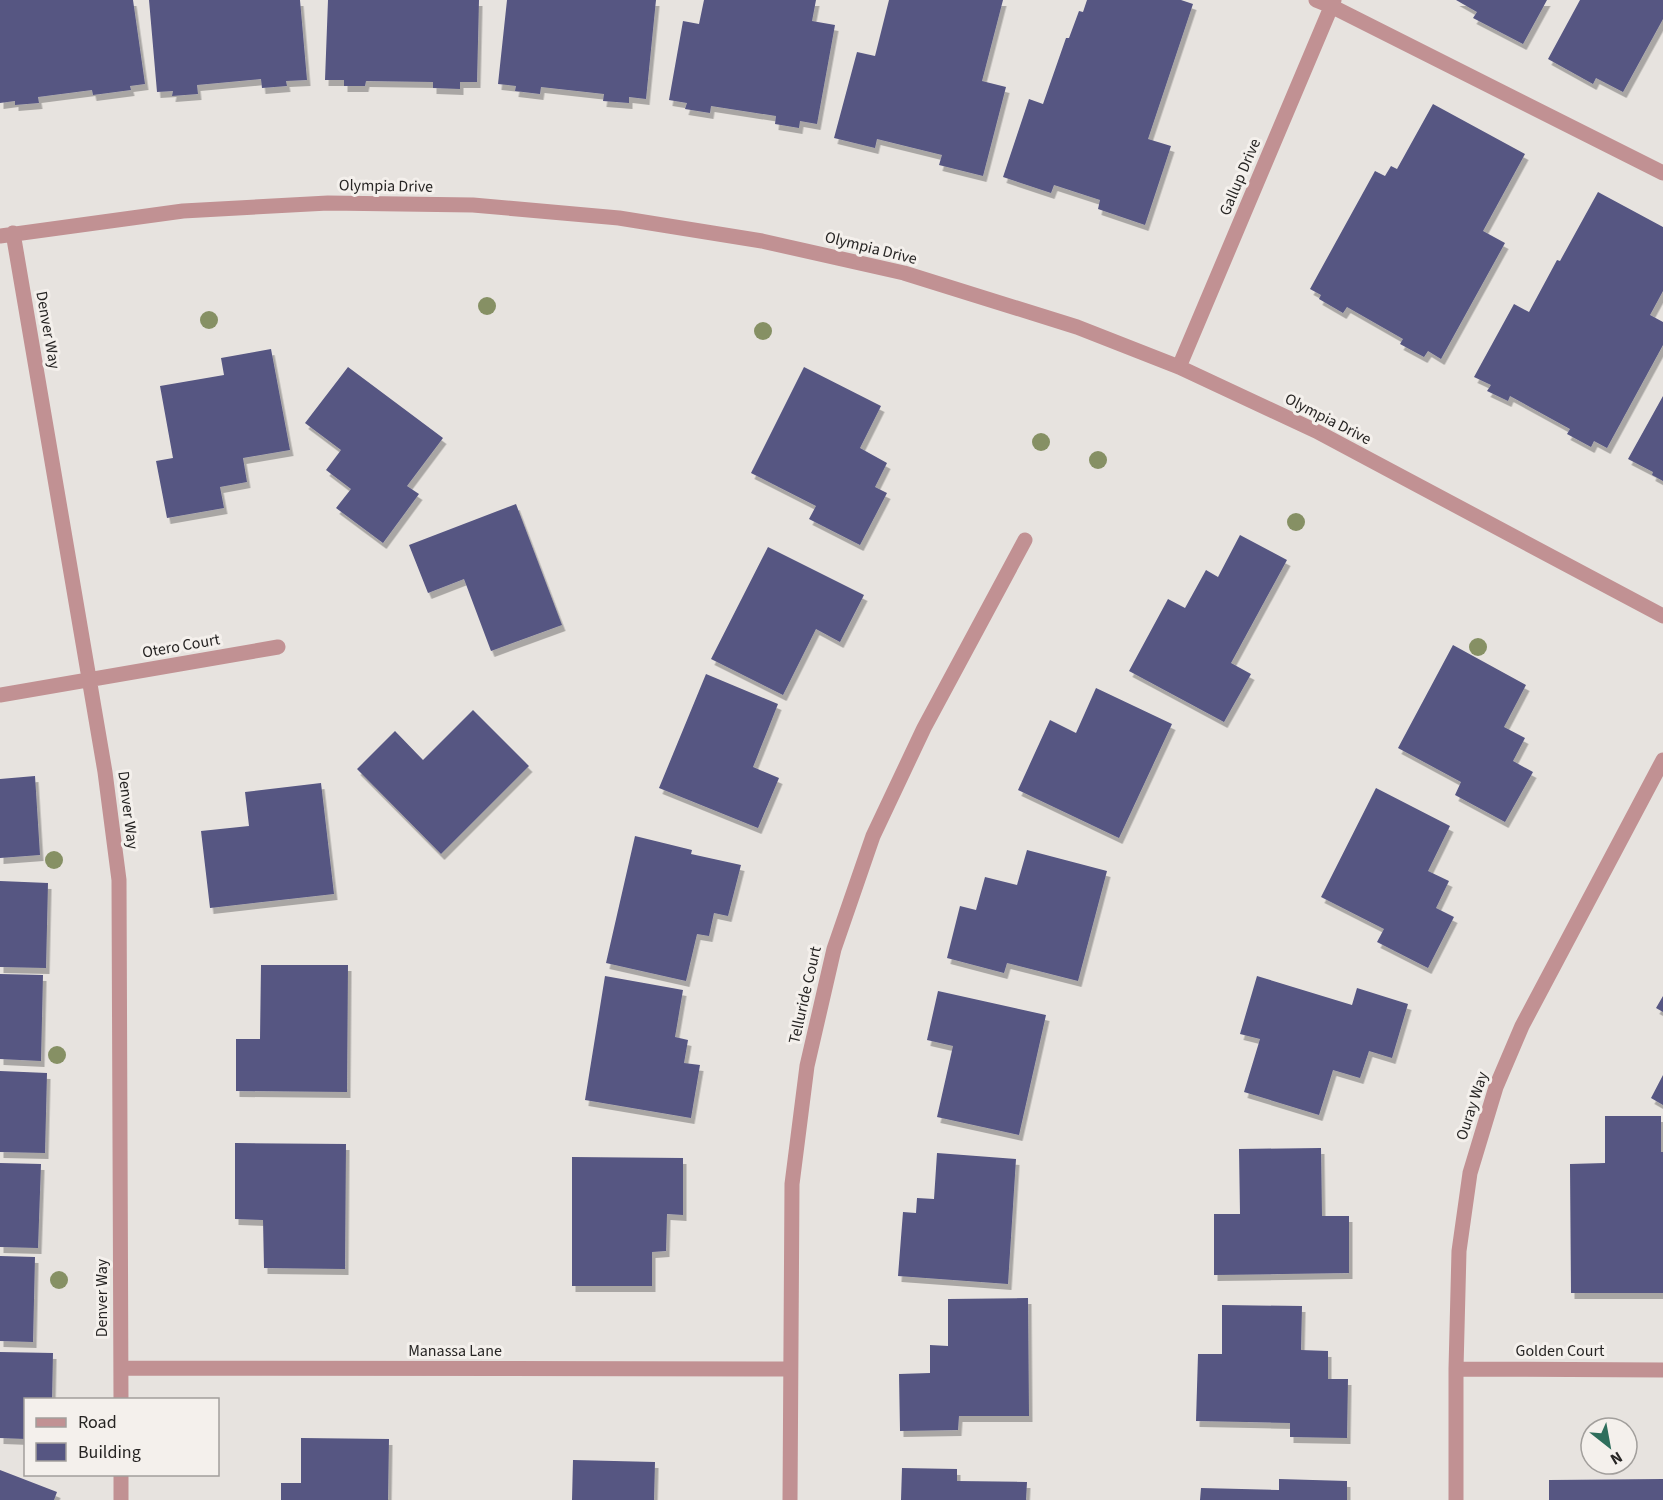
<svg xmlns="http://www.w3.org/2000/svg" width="1663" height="1500" viewBox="0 0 1663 1500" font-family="'Source Sans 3',sans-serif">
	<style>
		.building { fill: #565682; filter: url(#shadow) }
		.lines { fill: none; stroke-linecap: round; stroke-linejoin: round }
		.minor { stroke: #c19193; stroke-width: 15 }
		.tree { fill: #869064 }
		.labels { text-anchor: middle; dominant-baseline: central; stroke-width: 6; stroke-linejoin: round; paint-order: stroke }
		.street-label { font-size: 16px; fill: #272524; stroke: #f4f0ec }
	</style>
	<defs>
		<filter id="shadow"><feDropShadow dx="3.5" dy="6" stdDeviation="0" flood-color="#0004"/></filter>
	</defs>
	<rect width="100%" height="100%" fill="#e7e3df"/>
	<!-- building -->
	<path class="building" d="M 0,0 L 133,0 L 145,84 L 130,86 L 131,90 L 93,95 L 92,90 L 38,97 L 39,103 L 15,105 L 15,101 L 0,103 Z
		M 149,0 L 300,0 L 307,80 L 286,81 L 287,86 L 262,88 L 261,79 L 197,85 L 198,94 L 172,96 L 173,91 L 157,92 Z
		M 328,0 L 479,0 L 477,82 L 460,82 L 460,89 L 433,88 L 433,82 L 366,81 L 365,86 L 344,86 L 344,80 L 325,80 Z
		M 507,0 L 656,0 L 646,99 L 629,97 L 629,103 L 603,101 L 604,94 L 541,87 L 540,94 L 515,91 L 516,86 L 498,84 Z
		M 704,0 L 816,0 L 812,21 L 835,25 L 817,124 L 800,121 L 799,128 L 775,124 L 776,116 L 711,106 L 710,113 L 685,109 L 687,103 L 669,100 L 683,21 L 699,24 Z
		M 889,0 L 1003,0 L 982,81 L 1006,87 L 983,176 L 939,165 L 942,155 L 877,139 L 875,148 L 834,138 L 857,52 L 875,56 Z
		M 1087,0 L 1181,0 L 1193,4 L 1148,139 L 1171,146 L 1145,225 L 1098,209 L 1100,200 L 1054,185 L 1051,193 L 1003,177 L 1029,99 L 1043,104 L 1066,38 L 1069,38 L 1079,11 L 1083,12 Z
		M 1456,0 L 1547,0 L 1523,44 L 1473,18 L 1477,12 Z
		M 1580,0 L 1663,0 L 1663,19 L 1623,92 L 1596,78 L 1593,84 L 1548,59 Z
		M 1433,104 L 1525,154 L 1483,231 L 1505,243 L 1441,359 L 1428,351 L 1424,357 L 1400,344 L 1403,339 L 1347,307 L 1343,313 L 1319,299 L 1321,295 L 1310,289 L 1375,171 L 1385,176 L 1391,166 L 1397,169 Z
		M 1598,192 L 1663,227 L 1663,291 L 1650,315 L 1663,322 L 1663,345 L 1607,448 L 1594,441 L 1591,447 L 1567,434 L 1570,429 L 1510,396 L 1508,401 L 1487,391 L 1491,385 L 1474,377 L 1514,304 L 1529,312 L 1557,260 L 1560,261 Z
		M 271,349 L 290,450 L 243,458 L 247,482 L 220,487 L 224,508 L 167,518 L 156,461 L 173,458 L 160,386 L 224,375 L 221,358 Z
		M 348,367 L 443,438 L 407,486 L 419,494 L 383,543 L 336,508 L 351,489 L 326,470 L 341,450 L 305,423 Z
		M 804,367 L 881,406 L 860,448 L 887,463 L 875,487 L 887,493 L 860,545 L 809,519 L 816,506 L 751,473 Z
		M 1663,396 L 1663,481 L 1652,475 L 1653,472 L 1628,459 Z
		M 516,504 L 562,625 L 491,651 L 464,579 L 428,593 L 409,545 Z
		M 1240,535 L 1287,560 L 1231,663 L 1251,674 L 1224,722 L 1129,671 L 1168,599 L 1185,608 L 1206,570 L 1218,577 Z
		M 768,547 L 864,595 L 840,642 L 816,629 L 783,695 L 711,659 Z
		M 1453,645 L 1526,685 L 1504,727 L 1525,738 L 1513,761 L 1533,772 L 1505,822 L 1455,795 L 1461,782 L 1398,748 Z
		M 706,674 L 778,704 L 753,767 L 779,778 L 758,828 L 659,788 Z
		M 1096,688 L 1172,724 L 1119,838 L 1018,790 L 1050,720 L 1076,733 Z
		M 473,710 L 529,766 L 441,854 L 357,769 L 395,731 L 423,760 Z
		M 35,776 L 40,855 L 0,858 L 0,779 Z
		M 321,783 L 334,894 L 210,908 L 201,831 L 249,826 L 245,792 Z
		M 1376,788 L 1450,826 L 1428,871 L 1449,881 L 1436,908 L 1454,917 L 1428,968 L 1377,942 L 1384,929 L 1321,897 Z
		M 635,836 L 692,850 L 691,854 L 741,865 L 728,916 L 714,913 L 709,936 L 697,934 L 686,981 L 606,963 Z
		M 1027,850 L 1107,871 L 1078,981 L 1007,963 L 1004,973 L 947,958 L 960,906 L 976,910 L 985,877 L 1017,885 Z
		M 0,881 L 48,883 L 46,968 L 0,967 Z
		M 261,965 L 348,965 L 347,1092 L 236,1091 L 236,1039 L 260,1039 Z
		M 0,974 L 43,975 L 41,1061 L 0,1059 Z
		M 605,976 L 683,990 L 675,1037 L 688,1040 L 684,1063 L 700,1065 L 691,1118 L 585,1100 Z
		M 1257,976 L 1352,1005 L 1357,988 L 1408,1004 L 1392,1058 L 1369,1051 L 1360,1078 L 1333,1070 L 1319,1115 L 1244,1092 L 1260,1039 L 1240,1034 Z
		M 938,991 L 1046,1015 L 1019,1135 L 937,1117 L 953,1046 L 927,1040 Z
		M 1663,996 L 1663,1012 L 1656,1008 Z
		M 0,1071 L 47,1073 L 45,1153 L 0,1152 Z
		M 1663,1075 L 1663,1105 L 1651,1098 Z
		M 1605,1116 L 1661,1116 L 1661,1152 L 1663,1152 L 1663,1293 L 1571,1293 L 1570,1164 L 1605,1163 Z
		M 235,1143 L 346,1144 L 345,1269 L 264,1268 L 263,1220 L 235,1219 Z
		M 1321,1148 L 1322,1216 L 1349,1216 L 1349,1273 L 1214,1275 L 1214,1214 L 1240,1214 L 1239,1149 Z
		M 937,1153 L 1016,1159 L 1008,1284 L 898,1276 L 903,1212 L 916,1213 L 917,1198 L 934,1199 Z
		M 572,1157 L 683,1158 L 683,1215 L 667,1214 L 666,1251 L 652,1252 L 652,1286 L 572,1286 Z
		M 0,1163 L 41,1164 L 38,1248 L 0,1247 Z
		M 0,1256 L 35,1257 L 33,1342 L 0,1341 Z
		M 1028,1298 L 1029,1416 L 959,1416 L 958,1430 L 900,1431 L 899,1374 L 930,1373 L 930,1345 L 948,1346 L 948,1299 Z
		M 1222,1305 L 1302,1306 L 1301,1350 L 1328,1351 L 1328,1379 L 1348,1379 L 1347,1438 L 1290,1437 L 1290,1423 L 1196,1421 L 1198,1354 L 1222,1354 Z
		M 0,1352 L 53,1353 L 52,1400 L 26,1400 L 26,1439 L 0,1438 Z
		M 301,1438 L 389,1439 L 388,1500 L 281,1500 L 281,1483 L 301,1483 Z
		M 573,1460 L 655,1462 L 654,1500 L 572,1500 Z
		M 902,1468 L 957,1469 L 957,1481 L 1027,1482 L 1026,1500 L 901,1500 Z
		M 0,1470 L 57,1492 L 54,1500 L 0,1500 Z
		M 1279,1479 L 1347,1481 L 1347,1500 L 1200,1500 L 1201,1488 L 1279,1490 Z
		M 1663,1479 L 1663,1500 L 1549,1500 L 1549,1480 Z"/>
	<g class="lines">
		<!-- minor -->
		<path class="minor" d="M 1316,0 L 1331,6 L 1663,173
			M 13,233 L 105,772 L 119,880 L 121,1400
			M 0,236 L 183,211 L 328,203 L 473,205 L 619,218 L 762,241 L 904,273 L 1077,327 L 1179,367 L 1316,431 L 1663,616
			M 1179,367 L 1334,0
			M 0,695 L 278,647
			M 121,1368 L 790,1369
			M 1456,1369 L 1663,1370
			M 121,1500 L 121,1474
			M 790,1500 L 792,1184 L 807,1066 L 834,949 L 873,836 L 924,728 L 1025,540
			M 1456,1500 L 1456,1369 L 1459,1251 L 1470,1173 L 1496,1087 L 1522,1026 L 1663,760"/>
	</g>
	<!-- trees -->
	<g class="tree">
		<circle cx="487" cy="306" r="9"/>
		<circle cx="209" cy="320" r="9"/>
		<circle cx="763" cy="331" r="9"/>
		<circle cx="1041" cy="442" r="9"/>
		<circle cx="1098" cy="460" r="9"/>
		<circle cx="1296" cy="522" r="9"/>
		<circle cx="1478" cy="647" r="9"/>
		<circle cx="54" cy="860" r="9"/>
		<circle cx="57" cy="1055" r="9"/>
		<circle cx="59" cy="1280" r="9"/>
	</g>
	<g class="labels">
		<!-- street labels -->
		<g class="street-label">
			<text transform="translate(1240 177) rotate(-67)">Gallup Drive</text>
			<text transform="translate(386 186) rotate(1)">Olympia Drive</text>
			<text transform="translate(871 248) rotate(14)">Olympia Drive</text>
			<text transform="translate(48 330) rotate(80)">Denver Way</text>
			<text transform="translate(1328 419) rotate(27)">Olympia Drive</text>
			<text transform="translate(181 646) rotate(-10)">Otero Court</text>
			<text transform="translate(128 810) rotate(83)">Denver Way</text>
			<text transform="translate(805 995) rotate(-77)">Telluride Court</text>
			<text transform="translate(1472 1106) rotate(-72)">Ouray Way</text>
			<text transform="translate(102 1298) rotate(-90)">Denver Way</text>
			<text x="455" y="1351">Manassa Lane</text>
			<text x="1560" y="1351">Golden Court</text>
		</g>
	</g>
	<!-- legend -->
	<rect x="24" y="1398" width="195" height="78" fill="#f4f0ec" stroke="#a29f9c" stroke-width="1.5"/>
	<rect x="36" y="1418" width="30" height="9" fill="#c19193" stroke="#a29f9c" stroke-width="1.5"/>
	<text x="78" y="1428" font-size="18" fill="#272524">Road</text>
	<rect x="36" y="1443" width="30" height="18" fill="#565682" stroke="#a29f9c" stroke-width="1.5"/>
	<text x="78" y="1458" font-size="18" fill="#272524">Building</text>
	<!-- north arrow -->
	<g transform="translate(1609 1446) rotate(149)"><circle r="28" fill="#f4f0ec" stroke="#a29f9c" stroke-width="1.5"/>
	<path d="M0-4.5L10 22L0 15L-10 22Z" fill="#2e6e5c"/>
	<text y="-9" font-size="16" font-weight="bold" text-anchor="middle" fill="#272524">N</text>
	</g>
</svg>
